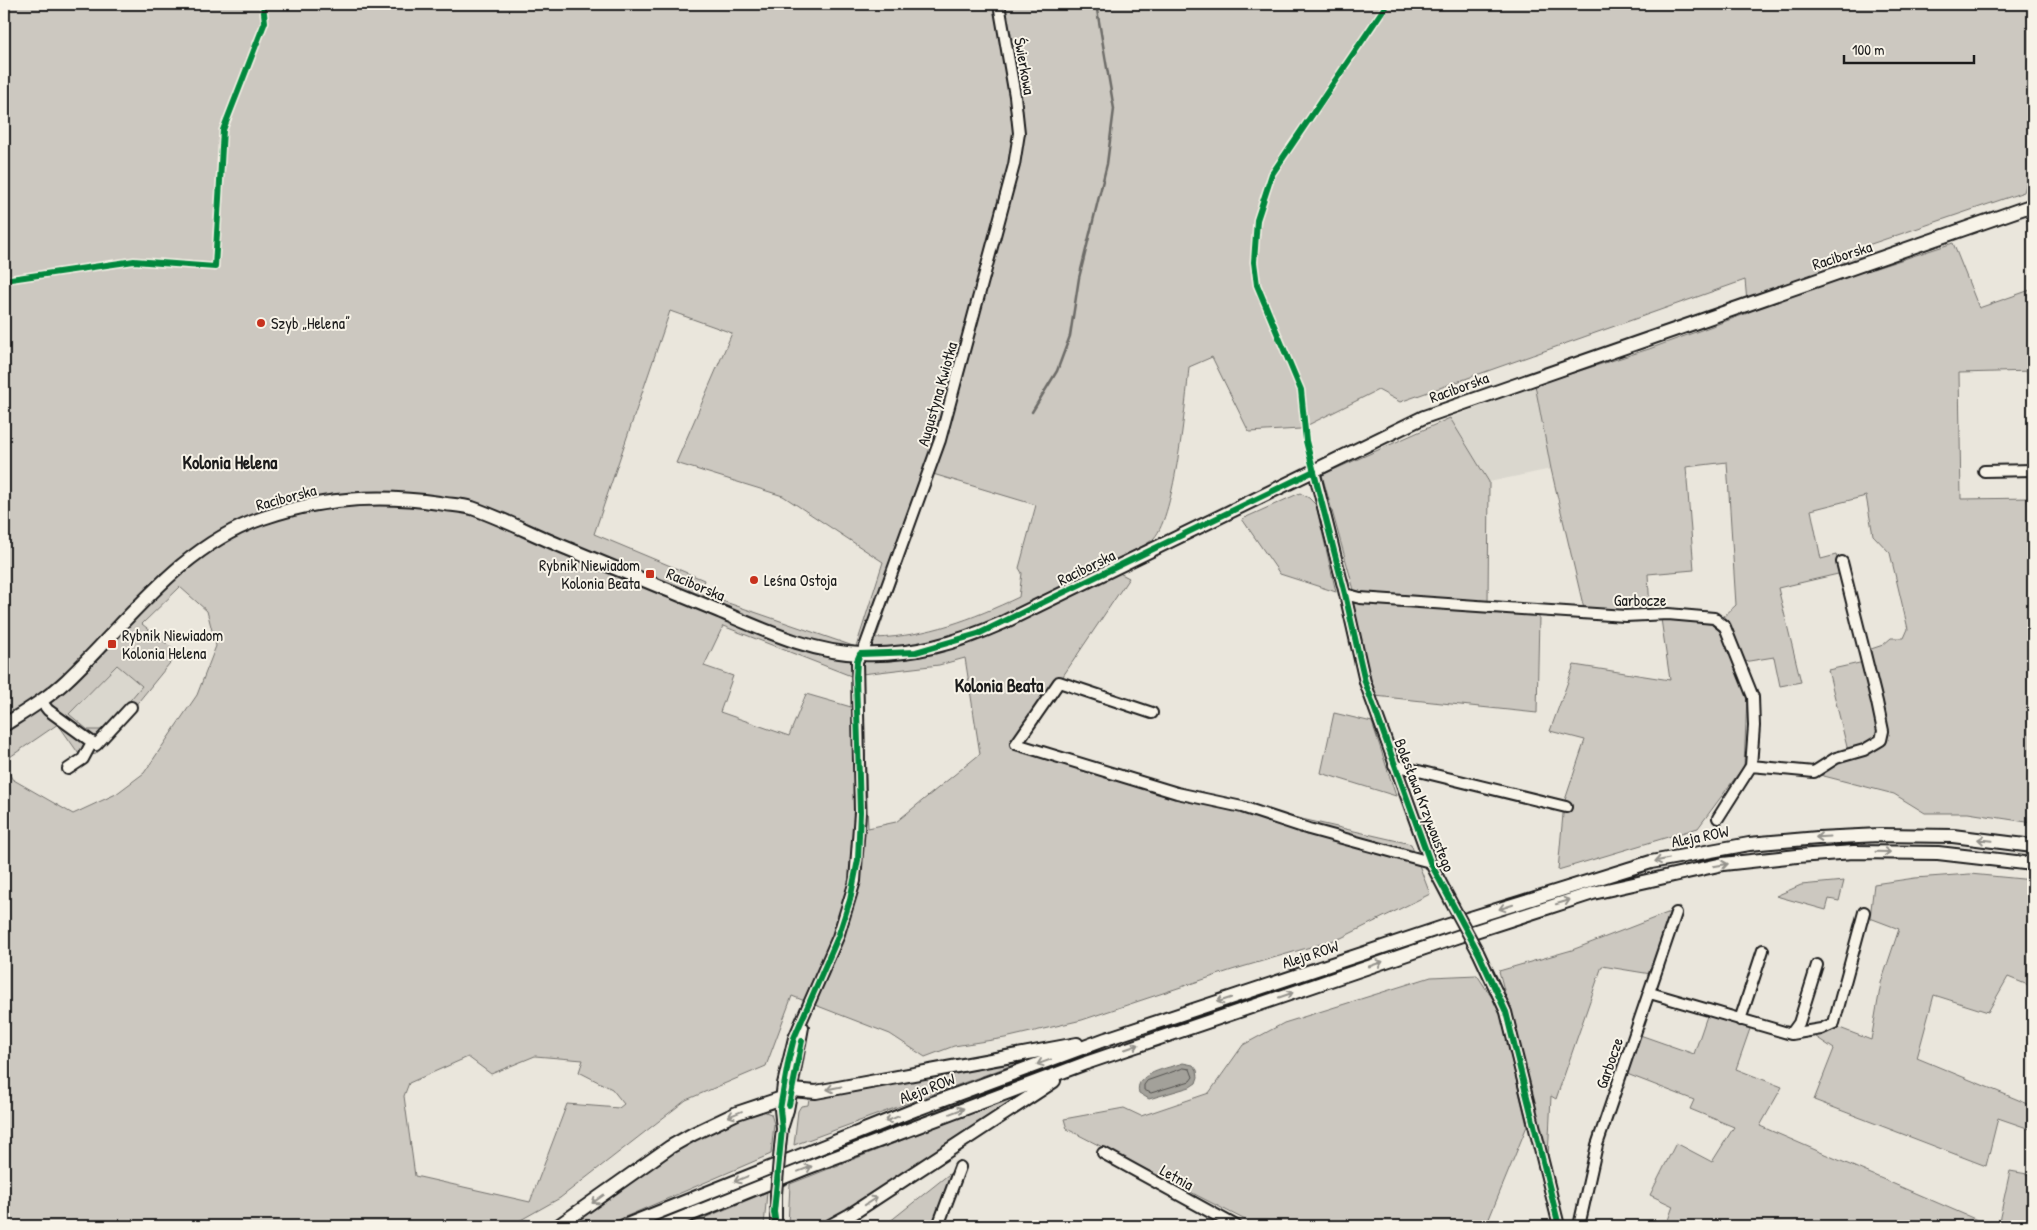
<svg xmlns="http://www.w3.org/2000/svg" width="2037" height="1230" viewBox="0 0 2037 1230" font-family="'Patrick Hand',sans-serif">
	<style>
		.built { fill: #dad7ce }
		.green { fill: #ccc8c0; stroke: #74726e; fill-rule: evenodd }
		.water { fill: #a3a19a; stroke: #6d6c68 }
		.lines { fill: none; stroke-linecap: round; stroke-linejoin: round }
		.shore { stroke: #52514e; stroke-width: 1 }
		.stream { stroke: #6d6c68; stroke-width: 2.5 }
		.minor-casing { stroke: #1c1c1c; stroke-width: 14 }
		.major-casing { stroke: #1c1c1c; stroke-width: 16 }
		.minor { stroke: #f7f3e8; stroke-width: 10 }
		.major { stroke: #f7f3e8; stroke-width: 12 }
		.minor-bridge-casing { stroke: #1c1c1c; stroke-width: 14; stroke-linecap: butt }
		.minor-bridge { stroke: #f7f3e8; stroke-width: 10 }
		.cycleway-casing { stroke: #f7f3e8; stroke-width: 9 }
		.cycleway { stroke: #00873e; stroke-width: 6 }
		.oneway { stroke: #94928c }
		.poi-dot { fill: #c8321e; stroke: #f7f3e8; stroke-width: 2 }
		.labels { text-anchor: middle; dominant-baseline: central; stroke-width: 4; stroke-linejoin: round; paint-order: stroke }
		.street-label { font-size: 16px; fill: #1c1c1c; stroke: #f7f3e8 }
		.poi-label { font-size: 16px; fill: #1c1c1c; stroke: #f7f3e8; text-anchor: start }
		.neighbourhood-label { font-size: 18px; font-weight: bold; fill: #1c1c1c; stroke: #f7f3e8 }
	</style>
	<rect width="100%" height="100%" fill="#eae6dc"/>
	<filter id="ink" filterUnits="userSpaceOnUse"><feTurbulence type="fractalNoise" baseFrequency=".02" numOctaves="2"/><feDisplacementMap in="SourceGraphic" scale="10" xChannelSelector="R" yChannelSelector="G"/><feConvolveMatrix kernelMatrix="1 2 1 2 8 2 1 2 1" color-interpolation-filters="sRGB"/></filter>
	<g filter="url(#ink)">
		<!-- built -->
		<path class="built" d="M 1535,385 L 1551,469 L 1489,482 L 1450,418 Z
			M 117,665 L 142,686 L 105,730 L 88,730 L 69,714 Z"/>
		<!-- green -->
		<path class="green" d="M 4,4 L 2033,4 L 2033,160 L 2024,192 L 1868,245 L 1873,269 L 1953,243 L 1979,308 L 2033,289 L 2033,371 L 1959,373 L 1961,499 L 2033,498 L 2033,823 L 1968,813 L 1925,813 L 1894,794 L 1816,774 L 1829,765 L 1883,740 L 1868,650 L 1883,645 L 1891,638 L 1904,638 L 1908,629 L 1890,553 L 1873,535 L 1866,496 L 1811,510 L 1821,559 L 1836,555 L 1846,589 L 1838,574 L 1778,588 L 1801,682 L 1780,686 L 1774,657 L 1743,662 L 1722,618 L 1736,605 L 1727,462 L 1686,467 L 1694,570 L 1648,574 L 1650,611 L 1584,609 L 1551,469 L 1535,385 L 1649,349 L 1748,313 L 1745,280 L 1400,402 L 1378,390 L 1300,429 L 1249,432 L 1212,357 L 1189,367 C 1186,401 1175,515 1154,538 C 1147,546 1115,559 1104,565 L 1129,578 L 1059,682 L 1012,746 L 1254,808 L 1411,844 L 1430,894 L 1341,938 L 1232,970 L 1082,1020 L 1005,1038 L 954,1046 L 925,1057 L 890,1034 L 792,996 L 766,1066 L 686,1100 L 560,1198 L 510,1226 L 4,1226 L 4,761 L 12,779 L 73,814 L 116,794 L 144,773 L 197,695 L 216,646 L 207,611 L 180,587 L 142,624 L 178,653 L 96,754 L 81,757 L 58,724 L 4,761 ZM 670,311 L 732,333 L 676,463 L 783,496 L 883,562 L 856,647 L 699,593 L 704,580 L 594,534 ZM 933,474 L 1036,505 L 1019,568 L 1022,573 L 1019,597 C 972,619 928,636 876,638 ZM 723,626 L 851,676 L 851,707 L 806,694 L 789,736 L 720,712 L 733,676 L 704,666 ZM 965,658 L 980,754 L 896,822 L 868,828 L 862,674 L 939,665 ZM 117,665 L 142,686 L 105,730 L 88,730 L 69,714 ZM 535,1056 L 583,1060 L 579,1072 L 612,1089 L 624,1104 L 619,1108 L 567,1104 L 530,1202 L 415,1176 L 404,1096 L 409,1083 L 468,1057 L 491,1074 Z
			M 1450,418 L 1489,482 L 1488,603 L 1370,594 L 1354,590 L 1322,475 Z
			M 1300,493 L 1309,498 L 1316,505 L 1336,592 L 1280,574 L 1242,519 Z
			M 1350,600 L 1539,616 L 1537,713 L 1375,696 Z
			M 1661,619 L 1711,624 L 1720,631 L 1747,697 L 1744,766 L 1698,828 L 1558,870 L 1564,803 L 1585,740 L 1550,731 L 1574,665 L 1670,680 Z
			M 1864,662 L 1880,728 L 1878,739 L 1866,746 L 1848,751 L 1828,670 Z
			M 1334,713 L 1372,722 L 1396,796 L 1321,773 Z
			M 1970,874 L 2033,880 L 2033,987 L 2008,977 L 1988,1012 L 1934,995 L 1917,1058 L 2033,1106 L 2033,1130 L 1998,1118 L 1986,1166 L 1814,1100 L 1834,1049 L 1813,1035 L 1837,1027 L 1871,1040 L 1881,983 L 1899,929 L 1870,918 L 1874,884 L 1915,878 Z
			M 1844,881 L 1839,901 L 1829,899 L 1826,910 L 1776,896 L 1801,885 Z
			M 1670,912 L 1651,974 L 1602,966 L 1556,1099 L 1551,1096 L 1548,1157 L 1499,971 L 1572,950 Z
			M 1477,975 L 1500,1010 L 1527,1126 L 1486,1226 L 1257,1226 L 1067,1129 L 1064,1119 L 1124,1108 L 1141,1116 L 1209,1093 L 1243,1045 L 1284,1023 L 1431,977 Z
			M 1708,1013 L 1751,1026 L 1736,1069 L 1782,1087 L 1760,1126 L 1991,1226 L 1666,1226 L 1673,1206 L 1650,1195 L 1676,1143 L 1712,1162 L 1734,1127 L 1690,1109 L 1694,1100 L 1627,1074 L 1640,1035 L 1694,1054 Z
			M 1045,1053 L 794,1145 L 798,1111 L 801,1106 L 808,1105 L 809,1098 Z
			M 1031,1090 L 848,1210 L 816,1226 L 788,1226 L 790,1184 Z
			M 763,1111 L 771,1114 L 774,1124 L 771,1154 L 604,1226 L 566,1226 C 628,1183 689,1132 763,1111 Z
			M 958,1167 L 935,1226 L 884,1226 Z
			M 2010,1171 L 2033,1175 L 2033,1226 L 1998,1226 Z
			M 767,1192 L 764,1226 L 685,1226 Z"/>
		<!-- water -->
		<path class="water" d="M 1183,1063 L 1193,1065 L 1197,1070 L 1198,1077 L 1196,1083 L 1190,1087 L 1149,1099 L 1139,1093 C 1133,1073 1169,1068 1183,1063 Z"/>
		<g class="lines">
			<!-- shore -->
			<path class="shore" d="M 1184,1068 L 1190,1069 L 1193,1077 L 1190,1081 L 1151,1093 L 1144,1090 L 1144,1085 L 1147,1081 Z"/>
			<!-- stream -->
			<path class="stream" d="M 1032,412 L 1057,371 L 1070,336 L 1079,278 L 1107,164 L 1114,109 L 1096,4"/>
			<defs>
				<path id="minor" d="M 1314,471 L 1345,594 L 1365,682 L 1430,862 L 1453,906
					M 1984,471 L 2033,470
					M 1345,594 L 1360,598 L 1625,616 L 1668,614 L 1714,618 L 1725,627 L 1753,697 L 1754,726 L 1751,766 L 1718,818
					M 41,701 L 48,710 L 96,745 L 131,707
					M 1152,713 L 1059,682 L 1016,744 L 1177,793 L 1242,807 L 1309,829 L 1430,862
					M 1394,765 L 1566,807
					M 1751,766 L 1814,772 L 1836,758 L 1864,750 L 1881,740 L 1883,731 L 1877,702 L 1842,562
					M 68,769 L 83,759 L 92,742
					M 1478,952 L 1506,1012 L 1559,1226
					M 1650,993 L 1791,1034 L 1799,1023 L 1817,965
					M 1740,1020 L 1763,950
					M 1791,1034 L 1821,1029 L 1834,1023 L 1864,912
					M 783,1126 L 788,1110 L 803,1027
					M 780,1147 L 782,1129 L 780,1109 L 783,1084 L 794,1038 L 838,937 L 855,881 L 860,812 L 857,661 L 865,647 L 940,440 L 1014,165 L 1019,133 L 1015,96 L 999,4
					M 1103,1153 L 1236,1226
					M 776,1194 L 776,1226
					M 938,1226 L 960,1167
					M 1579,1226 L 1597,1145 L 1676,913"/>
				<path id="major" d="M 4,725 C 26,711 48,698 67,680 C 128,622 180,546 263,518 C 320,498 379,494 439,503 C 449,505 461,505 472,508 C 501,518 530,533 559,545 C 612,567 666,589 719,611 C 764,630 812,653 862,654 C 912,656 957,643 1002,623 L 1424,417 L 2033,205
					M 558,1226 L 670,1147 L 693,1134 L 737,1113 L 782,1098 L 791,1090 L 816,1092 L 1077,1044
					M 624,1226 L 917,1109 L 1106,1039 L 1464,920 L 1651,862 L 1749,844 L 1818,838 L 1879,835 L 1953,836 L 2033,846
					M 662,1226 L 804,1169 L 1086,1063 L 1460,936 L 1593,893 L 1723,864 L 1797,856 L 1854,852 L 1938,853 L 2033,864
					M 830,1226 L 850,1215 L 1054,1081"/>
			</defs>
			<!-- minor casing -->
			<use href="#minor" class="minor-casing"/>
			<!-- major casing -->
			<use href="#major" class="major-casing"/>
			<!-- minor -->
			<use href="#minor" class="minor"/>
			<!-- major -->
			<use href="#major" class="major"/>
			<defs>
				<path id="minor-bridge" d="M 1453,906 L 1478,952
					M 776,1194 L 780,1147"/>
			</defs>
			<!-- minor-bridge casing -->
			<use href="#minor-bridge" class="minor-bridge-casing"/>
			<!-- minor-bridge -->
			<use href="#minor-bridge" class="minor-bridge"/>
			<defs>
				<path id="cycleway" d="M 1387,4 L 1272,174 L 1257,220 L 1254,262 L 1257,285 L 1301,390 L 1306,441 L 1345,594 L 1365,682 L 1430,862 L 1478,952 L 1506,1012 L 1559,1226
					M 4,280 L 134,261 L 215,267 L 223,130 L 265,22 L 263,4
					M 789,1105 L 802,1041
					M 776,1226 L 774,1212 L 782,1129 L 780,1109 L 789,1058 L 794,1038 L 838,937 L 850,900 L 858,860 L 860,812 L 856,677 L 857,661 L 860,654 L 916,652 L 978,634 L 1314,471"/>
			</defs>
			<!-- cycleway casing -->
			<use href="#cycleway" class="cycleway-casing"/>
			<!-- cycleway -->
			<use href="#cycleway" class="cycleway"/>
		</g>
		<!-- one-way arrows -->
		<defs><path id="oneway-shaft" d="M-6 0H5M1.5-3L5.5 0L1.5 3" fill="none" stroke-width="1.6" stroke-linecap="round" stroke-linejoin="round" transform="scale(1.25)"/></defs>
		<g class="oneway">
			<use href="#oneway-shaft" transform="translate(1823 837) rotate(177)"/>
			<use href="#oneway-shaft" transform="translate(1985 840) rotate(-174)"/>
			<use href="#oneway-shaft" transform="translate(1883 852) rotate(1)"/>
			<use href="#oneway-shaft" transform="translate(1662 860) rotate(168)"/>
			<use href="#oneway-shaft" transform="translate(1721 865) rotate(-9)"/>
			<use href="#oneway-shaft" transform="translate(1563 902) rotate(-17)"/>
			<use href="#oneway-shaft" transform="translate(1506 907) rotate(162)"/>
			<use href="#oneway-shaft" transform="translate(1376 964) rotate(-19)"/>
			<use href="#oneway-shaft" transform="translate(1286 995) rotate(-19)"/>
			<use href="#oneway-shaft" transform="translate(1224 1000) rotate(162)"/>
			<use href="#oneway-shaft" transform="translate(1132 1047) rotate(-19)"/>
			<use href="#oneway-shaft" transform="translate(1044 1062) rotate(160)"/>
			<use href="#oneway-shaft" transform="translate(834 1088) rotate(169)"/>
			<use href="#oneway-shaft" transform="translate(957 1111) rotate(-21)"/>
			<use href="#oneway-shaft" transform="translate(735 1114) rotate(158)"/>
			<use href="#oneway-shaft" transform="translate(892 1119) rotate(158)"/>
			<use href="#oneway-shaft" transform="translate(805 1169) rotate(-21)"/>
			<use href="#oneway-shaft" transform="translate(741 1179) rotate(158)"/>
			<use href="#oneway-shaft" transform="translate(598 1199) rotate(144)"/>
			<use href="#oneway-shaft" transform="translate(871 1201) rotate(-34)"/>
		</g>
	</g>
	<!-- markers -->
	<g class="poi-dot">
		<circle cx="261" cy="323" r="5"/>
		<rect x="645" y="569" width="10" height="10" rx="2.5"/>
		<circle cx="754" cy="580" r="5"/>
		<rect x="107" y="639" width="10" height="10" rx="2.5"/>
	</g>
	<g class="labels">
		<!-- street labels -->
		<g class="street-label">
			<text transform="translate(1025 66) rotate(80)">Świerkowa</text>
			<text transform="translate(1842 255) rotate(-18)">Raciborska</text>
			<text transform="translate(1459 387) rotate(-20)">Raciborska</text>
			<text transform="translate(937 394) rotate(-74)">Augustyna Kwiotka</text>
			<text transform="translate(286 497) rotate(-15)">Raciborska</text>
			<text transform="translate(1086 567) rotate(-26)">Raciborska</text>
			<text transform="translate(696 584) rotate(23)">Raciborska</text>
			<text x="1640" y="600">Garbocze</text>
			<text transform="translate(1425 805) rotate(69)">Bolesława Krzywoustego</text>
			<text transform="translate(1700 836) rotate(-11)">Aleja ROW</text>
			<text transform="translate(1310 954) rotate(-18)">Aleja ROW</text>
			<text transform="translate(1609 1063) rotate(-71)">Garbocze</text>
			<text transform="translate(927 1088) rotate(-21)">Aleja ROW</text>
			<text transform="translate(1177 1177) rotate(29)">Letnia</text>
		</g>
		<!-- poi labels -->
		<g class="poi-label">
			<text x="271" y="323">Szyb „Helena”</text>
			<text x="640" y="565" text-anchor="end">Rybnik Niewiadom<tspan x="640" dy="18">Kolonia Beata</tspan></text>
			<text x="764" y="580">Leśna Ostoja</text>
			<text x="122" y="635">Rybnik Niewiadom<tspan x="122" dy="18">Kolonia Helena</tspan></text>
		</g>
		<!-- neighbourhood labels -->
		<g class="neighbourhood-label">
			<text x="230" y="462">Kolonia Helena</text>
			<text x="999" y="685">Kolonia Beata</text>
		</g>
	</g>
	<!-- margin -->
	<rect width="2037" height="1230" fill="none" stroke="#f7f3e8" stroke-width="20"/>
	<rect x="10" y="10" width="2017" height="1210" fill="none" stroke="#1c1c1c" stroke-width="2" filter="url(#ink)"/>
	<!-- scale -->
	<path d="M1844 55v8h130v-8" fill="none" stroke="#1c1c1c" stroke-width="2.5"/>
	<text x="1852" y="55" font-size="15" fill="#1c1c1c" stroke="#f7f3e8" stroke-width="4" paint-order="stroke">100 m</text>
</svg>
